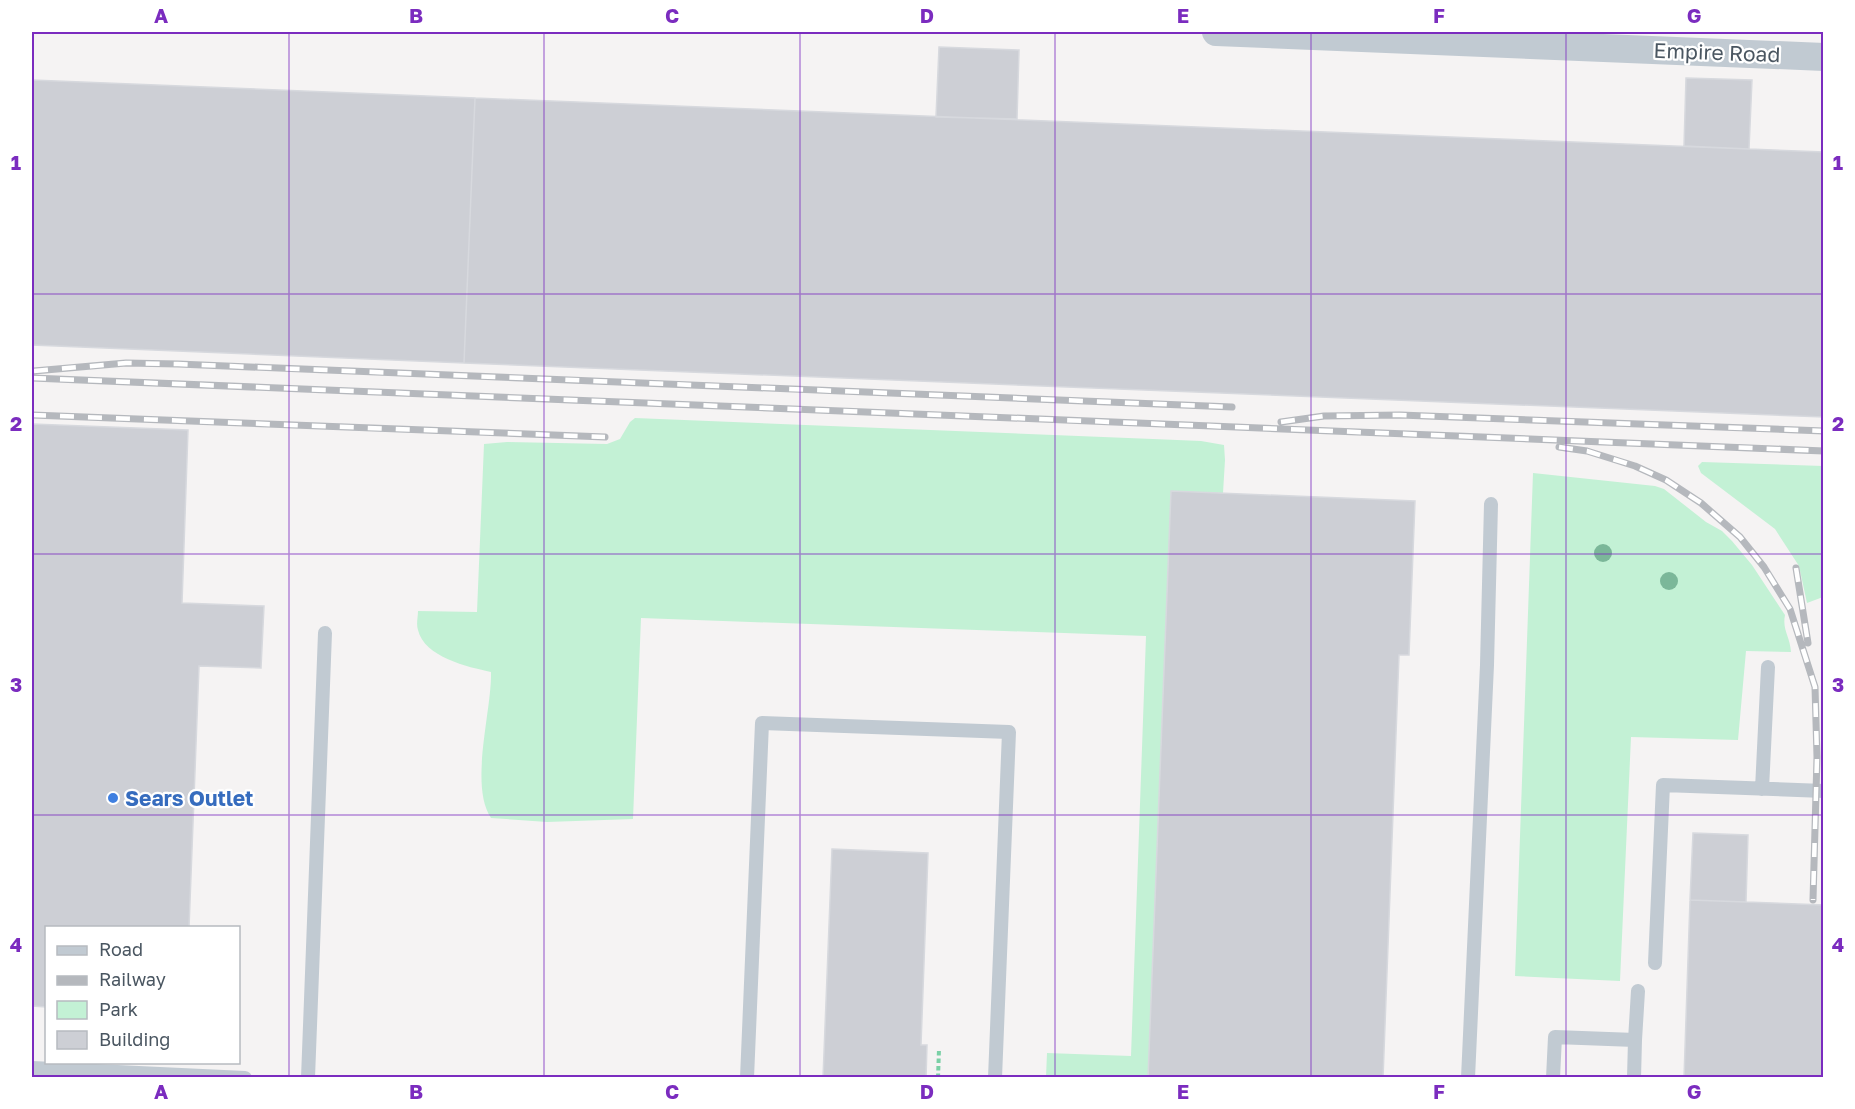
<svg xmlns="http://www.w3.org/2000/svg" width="1855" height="1109" viewBox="0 0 1855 1109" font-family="'Golos Text',sans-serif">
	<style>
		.green { fill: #c3f1d5 }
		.building { fill: #cdcfd5; stroke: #d7d9de; stroke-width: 1.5 }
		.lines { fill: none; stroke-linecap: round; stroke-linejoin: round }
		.path { stroke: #7ad0a6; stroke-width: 4; stroke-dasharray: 4.5 3; stroke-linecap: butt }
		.lane { stroke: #c1cad2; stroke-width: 14 }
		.street { stroke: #c1cad2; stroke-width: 28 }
		.rail-casing { stroke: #b5b8bd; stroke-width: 7 }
		.rail { stroke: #fff; stroke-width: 4.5; stroke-dasharray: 14; stroke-linecap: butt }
		.tree { fill: #7bb799 }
		.grid { fill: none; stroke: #7b2cbf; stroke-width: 1.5; stroke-opacity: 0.55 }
		.shop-dot { fill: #3f7fe0; stroke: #fff; stroke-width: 2 }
		.labels { text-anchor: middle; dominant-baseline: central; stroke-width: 4.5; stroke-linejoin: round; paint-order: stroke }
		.street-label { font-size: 21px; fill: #4a5661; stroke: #fff }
		.shop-label { font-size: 21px; font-weight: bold; fill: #366cbe; stroke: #fff; text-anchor: start }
		.neatline { fill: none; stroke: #7b2cbf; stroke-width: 2 }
		.grid-label { font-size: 20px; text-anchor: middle; font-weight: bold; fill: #7b2cbf }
	</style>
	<rect width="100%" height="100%" fill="#f5f3f3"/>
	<!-- green -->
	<path class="green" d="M 635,418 L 1153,439 L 1201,441 L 1224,445 L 1225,460 L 1223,493 L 1171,492 L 1148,1077 L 1046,1077 L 1047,1053 L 1131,1056 L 1146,636 L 641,618 L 633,819 L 547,822 L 491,818 C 469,785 492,711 491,672 C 468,667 424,657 418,630 C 416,624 418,617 418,611 L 477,612 L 484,444 L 507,442 L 607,444 L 620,439 L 630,422 Z
		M 1702,462 L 1823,466 L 1823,597 L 1807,603 L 1799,566 L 1775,529 L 1701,473 L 1698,466 Z
		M 1533,473 L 1655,486 L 1664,489 L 1706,522 L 1722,531 L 1732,541 L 1752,565 L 1785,615 C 1782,630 1790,636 1791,652 L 1746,651 L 1738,740 L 1631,737 L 1620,981 L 1515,976 Z"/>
	<!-- building -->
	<path class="building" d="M 939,47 L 1019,50 L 1017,119 L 936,117 Z
		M 1686,78 L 1752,80 L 1749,149 L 1684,146 Z
		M 32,80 L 475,98 L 464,363 L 32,345 Z
		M 475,98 L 1824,152 L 1824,417 L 464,363 Z
		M 32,424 L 188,430 L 182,603 L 264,606 L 261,668 L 199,666 L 189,928 L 46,928 L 46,1007 L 32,1006 Z
		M 1171,491 L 1415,501 L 1409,655 L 1399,655 L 1383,1078 L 1148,1078 Z
		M 1693,833 L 1748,835 L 1746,902 L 1690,900 Z
		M 832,849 L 928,853 L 921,1045 L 927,1045 L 926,1078 L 823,1078 Z
		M 1690,900 L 1824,905 L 1824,1078 L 1684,1078 Z"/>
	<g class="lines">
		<!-- path -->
		<path class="path" d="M 938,1078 L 939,1049"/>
		<!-- lane -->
		<path class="lane" d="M 1762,789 L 1768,667
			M 1655,963 L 1663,785 L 1824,791
			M 1635,1040 L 1638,991
			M 32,1068 L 245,1078
			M 308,1078 L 325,633
			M 747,1078 L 762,723 L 1009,732 L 995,1078
			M 1468,1078 L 1487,665 L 1491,504
			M 1553,1078 L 1555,1037 L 1635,1040 L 1634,1078"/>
		<!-- street -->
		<path class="street" d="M 1216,32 L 1824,57"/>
		<defs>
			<path id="rail" d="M 34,371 L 126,363 L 178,364 L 1232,407
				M 32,378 L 1824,451
				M 32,415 L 605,437
				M 1281,422 L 1324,416 L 1400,415 L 1824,431
				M 1559,447 L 1587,451 L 1635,466 L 1666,480 L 1701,503 L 1740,537 L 1764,567 L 1790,609 L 1815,687 L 1817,757 L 1813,900
				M 1796,568 L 1808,643"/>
		</defs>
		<!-- rail casing -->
		<use href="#rail" class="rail-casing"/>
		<!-- rail -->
		<use href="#rail" class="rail"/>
	</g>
	<!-- trees -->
	<g class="tree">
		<circle cx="1603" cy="553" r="9"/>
		<circle cx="1669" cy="581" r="9"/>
	</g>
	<!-- grid -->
	<path class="grid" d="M 289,32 L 289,1078M 544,32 L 544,1078M 800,32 L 800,1078M 1055,32 L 1055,1078M 1311,32 L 1311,1078M 1566,32 L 1566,1078M 32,294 L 1824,294M 32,554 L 1824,554M 32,815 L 1824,815"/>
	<!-- markers -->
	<circle class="shop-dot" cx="113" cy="798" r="6"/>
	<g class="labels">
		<!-- street labels -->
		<g class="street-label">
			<text transform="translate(1717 52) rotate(2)">Empire Road</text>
		</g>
		<!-- shop labels -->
		<g class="shop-label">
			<text x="125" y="798">Sears Outlet</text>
		</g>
	</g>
	<!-- border -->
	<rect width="1855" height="1109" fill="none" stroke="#ffffff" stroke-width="66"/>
	<!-- legend -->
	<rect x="45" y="926" width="195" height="138" fill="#ffffff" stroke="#b7bbc0" stroke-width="1.5"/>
	<rect x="57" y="946" width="30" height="9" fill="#c1cad2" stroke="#b7bbc0" stroke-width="1.5"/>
	<text x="99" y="956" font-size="18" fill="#4a5661">Road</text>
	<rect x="57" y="976" width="30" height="9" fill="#b5b8bd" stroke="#b7bbc0" stroke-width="1.5"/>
	<text x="99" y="986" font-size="18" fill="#4a5661">Railway</text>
	<rect x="57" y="1001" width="30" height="18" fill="#c3f1d5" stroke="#b7bbc0" stroke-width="1.5"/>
	<text x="99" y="1016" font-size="18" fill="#4a5661">Park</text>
	<rect x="57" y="1031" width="30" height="18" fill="#cdcfd5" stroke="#b7bbc0" stroke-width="1.5"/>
	<text x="99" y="1046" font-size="18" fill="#4a5661">Building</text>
	<rect x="33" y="33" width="1789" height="1043" class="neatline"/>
	<g class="grid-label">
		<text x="161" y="23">A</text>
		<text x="416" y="23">B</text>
		<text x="672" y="23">C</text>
		<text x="927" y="23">D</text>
		<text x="1183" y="23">E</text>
		<text x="1439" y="23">F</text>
		<text x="1694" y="23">G</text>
		<text x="16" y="170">1</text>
		<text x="1838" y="170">1</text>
		<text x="16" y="431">2</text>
		<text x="1838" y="431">2</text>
		<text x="16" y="692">3</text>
		<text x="1838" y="692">3</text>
		<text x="16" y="952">4</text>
		<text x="1838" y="952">4</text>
		<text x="161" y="1099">A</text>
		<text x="416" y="1099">B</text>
		<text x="672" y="1099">C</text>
		<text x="927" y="1099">D</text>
		<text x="1183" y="1099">E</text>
		<text x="1439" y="1099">F</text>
		<text x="1694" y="1099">G</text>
	</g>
</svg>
